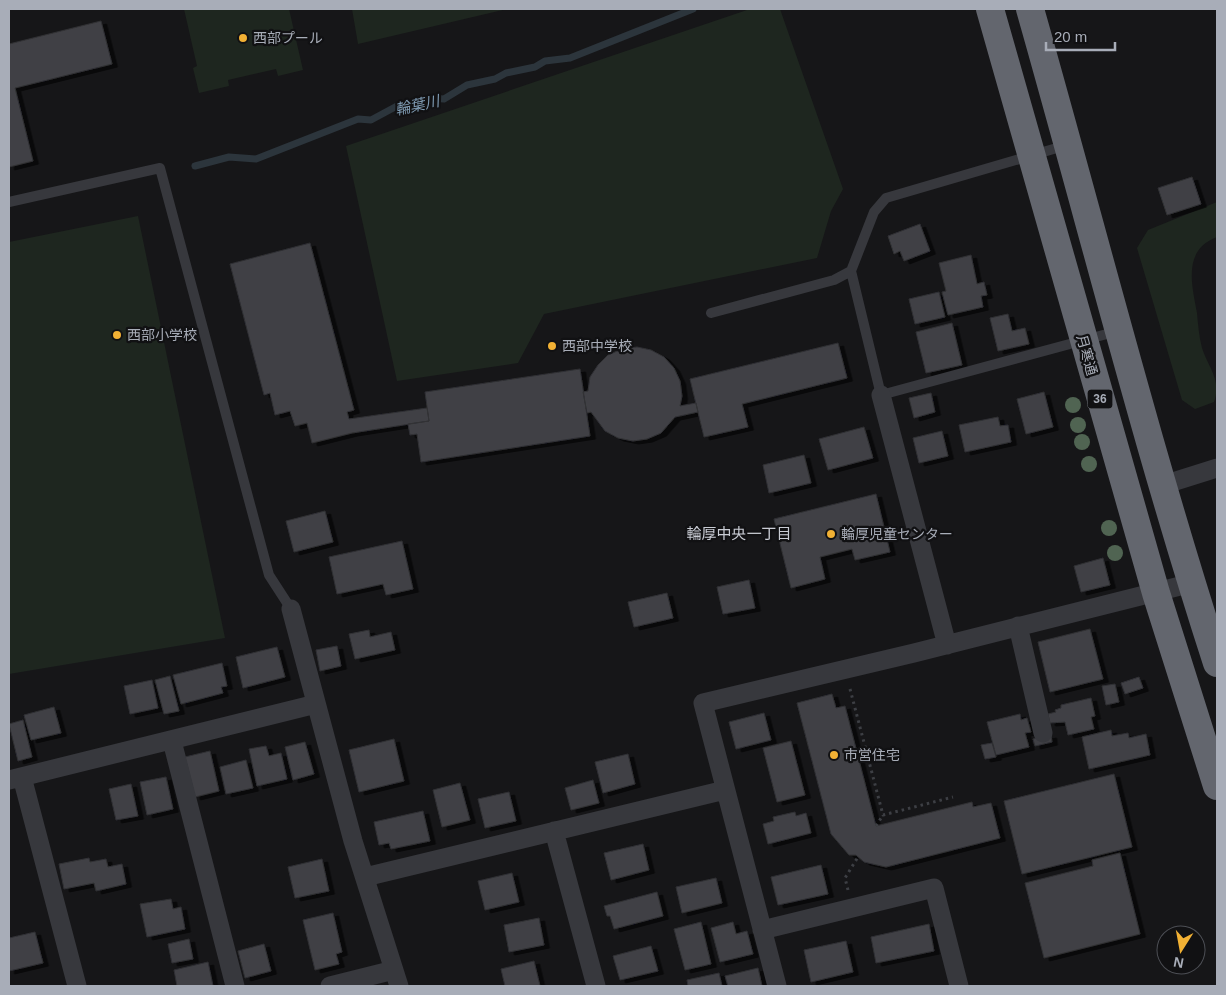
<svg xmlns="http://www.w3.org/2000/svg" width="1226" height="995" viewBox="0 0 1226 995" font-family="Helvetica,'Noto Sans JP',sans-serif">
	<style>
		.green { fill: #1e261f }
		.lines { fill: none; stroke-linecap: round; stroke-linejoin: round }
		.stream { stroke: #2c353c; stroke-width: 7 }
		.building { fill: #404145; stroke: #303034; filter: url(#shadow) }
		.path { stroke: #3d3f44; stroke-width: 3; stroke-dasharray: 2.5 4; stroke-linecap: butt }
		.lane { stroke: #37383d; stroke-width: 10 }
		.street { stroke: #37383d; stroke-width: 19 }
		.highway { stroke: #63666e; stroke-width: 28 }
		.tree { fill: #506452 }
		.poi-dot { fill: #f2b134; stroke: #111113; stroke-width: 2 }
		.labels { text-anchor: middle; dominant-baseline: central; stroke-width: 4.5; stroke-linejoin: round; paint-order: stroke }
		.shield { fill: #111113; stroke: #7b7e86; stroke-width: 1 }
		.shield-label { font-size: 12px; font-weight: bold; fill: #a8adb8 }
		.poi-label { font-size: 14px; fill: #a8adb8; stroke: #111113; text-anchor: start }
		.street-label { font-size: 14px; fill: #a8adb8; stroke: #111113 }
		.water-label { font-size: 15px; font-style: italic; fill: #7f9bb3; stroke: #111113 }
		.neighbourhood-label { font-size: 15px; fill: #c9ccd4; stroke: #111113 }
	</style>
	<defs>
		<filter id="shadow"><feDropShadow dx="5.5" dy="3" stdDeviation="0" flood-color="#0009"/></filter>
	</defs>
	<rect width="100%" height="100%" fill="#161618"/>
	<!-- green -->
	<path class="green" d="M 184,9 L 289,9 L 303,70 L 278,76 L 276,69 L 228,80 L 229,86 L 199,93 L 193,68 L 197,66 Z
		M 352,9 L 507,9 L 358,44 Z
		M 750,9 L 780,9 L 843,189 L 831,211 L 817,258 L 544,314 L 518,363 L 397,381 L 346,146 Z
		M 1217,202 L 1217,237 C 1182,250 1192,285 1197,313 C 1198,324 1199,337 1202,348 C 1208,367 1222,380 1214,402 L 1195,409 L 1182,400 L 1137,248 L 1148,230 Z
		M 138,216 L 225,638 L 9,674 L 9,242 Z"/>
	<g class="lines">
		<!-- stream -->
		<path class="stream" d="M 195,166 L 229,157 L 256,159 L 358,119 L 371,120 L 397,106 L 413,107 L 431,98 L 444,99 L 467,85 L 495,79 L 506,73 L 535,67 L 545,61 L 570,58 L 693,9"/>
	</g>
	<!-- building -->
	<path class="building" d="M 101,21 L 112,64 L 15,88 L 33,161 L 9,167 L 9,44 Z
		M 1192,177 L 1201,204 L 1167,215 L 1158,188 Z
		M 920,224 L 930,251 L 904,261 L 900,251 L 894,254 L 888,236 Z
		M 310,243 L 354,410 L 347,412 L 349,419 L 427,408 L 429,421 L 352,433 L 312,443 L 307,423 L 295,426 L 290,411 L 275,415 L 270,393 L 264,395 L 230,264 Z
		M 971,255 L 977,284 L 984,282 L 987,295 L 981,296 L 983,307 L 948,315 L 942,292 L 946,291 L 939,263 Z
		M 939,292 L 945,317 L 915,324 L 909,299 Z
		M 1008,314 L 1012,331 L 1025,328 L 1029,344 L 998,351 L 990,318 Z
		M 952,323 L 962,365 L 926,373 L 916,332 Z
		M 838,343 L 847,378 L 742,404 L 748,427 L 704,437 L 690,379 Z
		M 637,347 L 651,350 L 664,357 L 674,368 L 680,381 L 682,396 L 680,406 L 696,403 L 698,412 L 675,417 L 661,433 L 647,439 L 633,441 L 618,438 L 605,431 L 591,412 L 587,413 L 583,392 L 588,391 L 590,377 L 598,365 L 608,355 L 622,349 Z
		M 580,369 L 590,436 L 421,462 L 417,434 L 410,435 L 408,424 L 429,421 L 425,392 Z
		M 1044,392 L 1053,427 L 1026,434 L 1017,399 Z
		M 931,393 L 935,412 L 914,418 L 909,398 Z
		M 998,417 L 1000,426 L 1008,425 L 1011,442 L 965,452 L 959,425 Z
		M 864,427 L 873,458 L 828,470 L 819,439 Z
		M 942,431 L 948,456 L 919,463 L 913,438 Z
		M 804,455 L 811,483 L 769,493 L 763,465 Z
		M 876,494 L 890,552 L 855,560 L 852,549 L 820,557 L 825,579 L 791,588 L 774,519 Z
		M 325,511 L 333,542 L 294,552 L 286,521 Z
		M 402,541 L 413,589 L 386,595 L 383,584 L 337,594 L 329,557 Z
		M 1103,558 L 1110,585 L 1081,592 L 1074,566 Z
		M 749,580 L 755,608 L 723,614 L 717,587 Z
		M 667,593 L 673,618 L 634,627 L 628,602 Z
		M 1090,629 L 1103,679 L 1050,692 L 1038,642 Z
		M 369,630 L 370,637 L 391,632 L 395,650 L 355,659 L 349,634 Z
		M 337,646 L 341,666 L 320,671 L 316,650 Z
		M 277,647 L 285,677 L 243,688 L 236,657 Z
		M 222,663 L 227,686 L 221,687 L 223,693 L 181,704 L 173,675 Z
		M 170,676 L 179,711 L 164,714 L 155,680 Z
		M 1139,677 L 1143,688 L 1125,694 L 1121,683 Z
		M 152,680 L 158,708 L 130,714 L 124,686 Z
		M 1115,684 L 1119,702 L 1106,705 L 1102,686 Z
		M 832,694 L 836,708 L 845,706 L 876,826 L 972,802 L 973,807 L 991,803 L 1000,838 L 886,867 L 864,862 L 856,855 L 849,855 L 831,834 L 797,703 Z
		M 1091,698 L 1095,716 L 1091,717 L 1094,729 L 1068,735 L 1065,722 L 1050,723 L 1048,714 L 1056,712 L 1055,710 L 1061,708 L 1061,705 Z
		M 54,707 L 61,733 L 31,740 L 24,715 Z
		M 764,713 L 771,740 L 736,749 L 729,722 Z
		M 1020,714 L 1021,720 L 1027,718 L 1031,732 L 1025,733 L 1029,747 L 996,755 L 987,722 Z
		M 23,720 L 32,757 L 18,761 L 9,724 Z
		M 1111,730 L 1112,736 L 1128,733 L 1129,738 L 1146,734 L 1150,755 L 1089,769 L 1082,737 Z
		M 1051,735 L 1052,742 L 1035,746 L 1033,739 Z
		M 394,739 L 404,781 L 359,792 L 349,750 Z
		M 791,741 L 805,795 L 777,802 L 763,748 Z
		M 305,742 L 314,774 L 293,780 L 285,747 Z
		M 992,743 L 996,757 L 985,759 L 981,745 Z
		M 266,746 L 269,756 L 281,753 L 287,779 L 257,786 L 249,749 Z
		M 210,751 L 219,791 L 195,797 L 185,757 Z
		M 628,754 L 635,784 L 603,793 L 595,762 Z
		M 246,760 L 253,788 L 226,794 L 220,767 Z
		M 1114,774 L 1132,847 L 1022,874 L 1004,801 Z
		M 166,777 L 173,809 L 147,815 L 140,782 Z
		M 593,780 L 599,803 L 571,810 L 565,788 Z
		M 460,783 L 470,820 L 442,827 L 433,790 Z
		M 131,784 L 138,816 L 116,820 L 109,789 Z
		M 509,792 L 516,821 L 485,828 L 478,799 Z
		M 423,811 L 430,841 L 391,849 L 389,843 L 379,845 L 374,822 Z
		M 795,812 L 796,816 L 806,813 L 811,833 L 768,844 L 763,824 L 774,821 L 773,817 Z
		M 643,844 L 649,870 L 611,880 L 604,853 Z
		M 1120,853 L 1140,934 L 1044,958 L 1025,883 L 1093,866 L 1092,860 Z
		M 89,858 L 90,862 L 106,859 L 108,867 L 122,864 L 126,884 L 96,891 L 94,883 L 64,889 L 59,864 Z
		M 322,859 L 329,891 L 295,898 L 288,867 Z
		M 821,865 L 828,894 L 778,905 L 771,877 Z
		M 512,873 L 519,902 L 485,910 L 478,881 Z
		M 716,878 L 722,903 L 682,913 L 676,887 Z
		M 657,892 L 663,916 L 614,929 L 610,916 L 607,916 L 604,906 Z
		M 171,899 L 173,909 L 181,907 L 185,929 L 147,937 L 140,904 Z
		M 333,913 L 342,952 L 336,954 L 339,964 L 315,970 L 303,920 Z
		M 539,918 L 544,945 L 509,952 L 504,925 Z
		M 701,922 L 711,964 L 685,970 L 674,929 Z
		M 733,922 L 736,934 L 747,931 L 753,954 L 720,962 L 711,928 Z
		M 929,924 L 934,951 L 876,963 L 871,937 Z
		M 35,932 L 43,963 L 9,971 L 9,938 Z
		M 189,939 L 193,959 L 172,963 L 168,944 Z
		M 846,941 L 853,972 L 811,982 L 804,950 Z
		M 264,944 L 271,971 L 245,978 L 238,951 Z
		M 651,946 L 658,971 L 620,980 L 613,956 Z
		M 534,961 L 540,986 L 505,986 L 501,969 Z
		M 208,962 L 213,986 L 177,986 L 174,970 Z
		M 758,968 L 762,986 L 728,986 L 725,976 Z
		M 719,973 L 722,986 L 688,986 L 687,980 Z"/>
	<g class="lines">
		<!-- path -->
		<path class="path" d="M 850,689 L 883,815 L 953,797
			M 876,826 L 883,815
			M 848,890 L 845,878 L 858,857"/>
		<!-- lane -->
		<path class="lane" d="M 9,202 L 160,168 L 269,575 L 291,609
			M 851,271 L 881,395 L 1118,331
			M 711,313 L 834,280 L 851,271 L 874,212 L 886,198 L 1067,145"/>
		<!-- street -->
		<path class="street" d="M 881,395 L 947,645
			M 1163,485 L 1217,468
			M 291,609 L 353,841 L 399,986
			M 1018,626 L 1043,733
			M 172,741 L 235,986
			M 22,777 L 77,986
			M 9,780 L 316,704
			M 554,831 L 596,986
			M 365,877 L 725,790
			M 762,930 L 934,888 L 959,986
			M 330,986 L 394,970
			M 777,986 L 703,703 L 914,653 L 1192,583"/>
		<!-- highway -->
		<path class="highway" d="M 990,9 L 1156,593 L 1217,786
			M 1030,9 C 1092,227 1147,447 1217,663"/>
	</g>
	<!-- trees -->
	<g class="tree">
		<circle cx="1073" cy="405" r="8"/>
		<circle cx="1078" cy="425" r="8"/>
		<circle cx="1082" cy="442" r="8"/>
		<circle cx="1089" cy="464" r="8"/>
		<circle cx="1109" cy="528" r="8"/>
		<circle cx="1115" cy="553" r="8"/>
	</g>
	<!-- markers -->
	<g class="poi-dot">
		<circle cx="243" cy="38" r="5"/>
		<circle cx="117" cy="335" r="5"/>
		<circle cx="552" cy="346" r="5"/>
		<circle cx="831" cy="534" r="5"/>
		<circle cx="834" cy="755" r="5"/>
	</g>
	<g class="labels">
		<!-- shield labels -->
		<rect class="shield" x="1087.5" y="389.5" width="25" height="19" rx="4"/>
		<g class="shield-label">
			<text x="1100" y="399">36</text>
		</g>
		<!-- poi labels -->
		<g class="poi-label">
			<text x="253" y="38">西部プール</text>
			<text x="127" y="335">西部小学校</text>
			<text x="562" y="346">西部中学校</text>
			<text x="841" y="534">輪厚児童センター</text>
			<text x="844" y="755">市営住宅</text>
		</g>
		<!-- street labels -->
		<g class="street-label">
			<text transform="translate(1087 355) rotate(74)">月寒通</text>
		</g>
		<!-- water labels -->
		<g class="water-label">
			<text transform="translate(417 105) rotate(-12)">輪葉川</text>
		</g>
		<!-- neighbourhood labels -->
		<g class="neighbourhood-label">
			<text x="739" y="533">輪厚中央一丁目</text>
		</g>
	</g>
	<!-- border -->
	<rect width="1226" height="995" fill="none" stroke="#a8adb8" stroke-width="20"/>
	<!-- north arrow -->
	<g transform="translate(1181 950) rotate(191)"><circle r="24" fill="#111113" stroke="#4d4f55"/>
	<path d="M0-4L9 19L0 12L-9 19Z" fill="#f2b134"/>
	<text y="-8" font-size="14" font-weight="bold" text-anchor="middle" fill="#a8adb8">N</text>
	</g>
	<!-- scale -->
	<path d="M1046 42v8h69v-8" fill="none" stroke="#a8adb8" stroke-width="2.5"/>
	<text x="1054" y="42" font-size="15" fill="#a8adb8" stroke="#111113" stroke-width="4" paint-order="stroke">20 m</text>
</svg>
